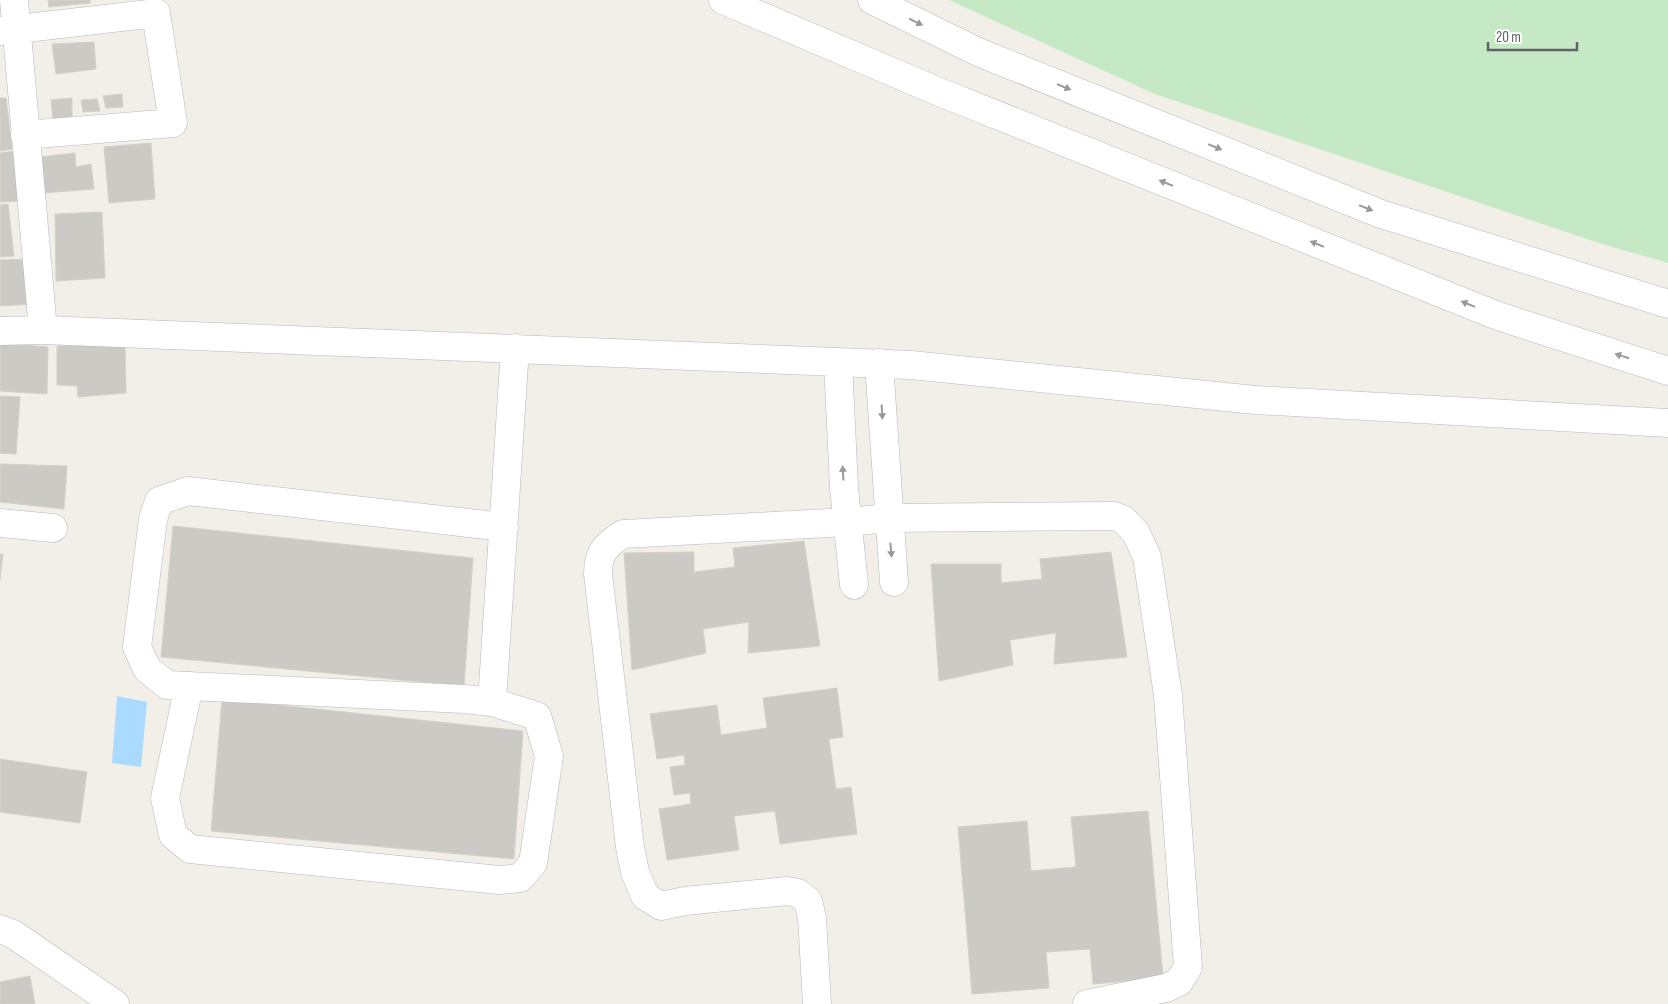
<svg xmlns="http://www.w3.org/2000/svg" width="1668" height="1004" viewBox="0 0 1668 1004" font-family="'Sofia Sans Condensed',sans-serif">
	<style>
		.green { fill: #c5e8c5 }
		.water { fill: #aadaff }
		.building { fill: #cccac5; stroke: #d6d1c6 }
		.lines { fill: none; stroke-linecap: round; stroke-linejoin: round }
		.minor-casing { stroke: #b5b8bc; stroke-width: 29 }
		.minor { stroke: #fff; stroke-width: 28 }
		.oneway { fill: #979a9d }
	</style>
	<rect width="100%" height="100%" fill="#f1efe8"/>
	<!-- green -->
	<path class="green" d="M 949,0 L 1668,0 L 1668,263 L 1602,244 L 1155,94 Z"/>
	<!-- water -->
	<path class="water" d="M 117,696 L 147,702 L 141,767 L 112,763 Z"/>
	<!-- building -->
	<path class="building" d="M 48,0 L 90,0 L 90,3 L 49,7 Z
		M 94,42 L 96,69 L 56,74 L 52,44 Z
		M 122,94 L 123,107 L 106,108 L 103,96 Z
		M 0,98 L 6,98 L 12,149 L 0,151 Z
		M 72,98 L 72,117 L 53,120 L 51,100 Z
		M 97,99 L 100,111 L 83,112 L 81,100 Z
		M 151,143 L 155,199 L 109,203 L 104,147 Z
		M 15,151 L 21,201 L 0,202 L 0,153 Z
		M 75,153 L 76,167 L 91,164 L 94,189 L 44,193 L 40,157 Z
		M 8,204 L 14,256 L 0,257 L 0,205 Z
		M 102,212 L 105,278 L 56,281 L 55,214 Z
		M 31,259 L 33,304 L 0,306 L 0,260 Z
		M 0,343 L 48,347 L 47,394 L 0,391 Z
		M 125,345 L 126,393 L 78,397 L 77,386 L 57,385 L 57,346 Z
		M 0,396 L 20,397 L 16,454 L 0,453 Z
		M 0,464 L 67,466 L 64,509 L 0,502 Z
		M 173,526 L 473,558 L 464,686 L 161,657 Z
		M 804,541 L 820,646 L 748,653 L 749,622 L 703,629 L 706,653 L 632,670 L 624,553 L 694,552 L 694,572 L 735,567 L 733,548 Z
		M 1111,552 L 1127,657 L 1054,664 L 1056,633 L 1010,640 L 1013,665 L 939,681 L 931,564 L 1001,564 L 1001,583 L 1042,579 L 1040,559 Z
		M 0,554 L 3,554 L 0,579 Z
		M 837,688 L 843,737 L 829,739 L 836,789 L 851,787 L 857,834 L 780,844 L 775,811 L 734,816 L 739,850 L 667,860 L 659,809 L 691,804 L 690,793 L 674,795 L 670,767 L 685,765 L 684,755 L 657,759 L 650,714 L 717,705 L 721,735 L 767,728 L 763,698 Z
		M 222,699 L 523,731 L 514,859 L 211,831 Z
		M 0,759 L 87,772 L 80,823 L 0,812 Z
		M 1148,811 L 1163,978 L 1093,984 L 1090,949 L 1046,952 L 1049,988 L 972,994 L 958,827 L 1027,821 L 1031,871 L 1076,867 L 1071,817 Z
		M 30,976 L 35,1004 L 0,1004 L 0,982 Z"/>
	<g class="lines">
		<defs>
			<path id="minor" d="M 14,0 L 43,330
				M 723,0 L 937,91 L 1498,316 L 1668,371
				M 872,0 L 978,52 L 1381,214 L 1668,304
				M 0,31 L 156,13 L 173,123 L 25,135
				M 0,331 L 43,330 L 911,365 L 1255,400 L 1668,423
				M 838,362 L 844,488 L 854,585
				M 879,363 L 894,582
				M 0,523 L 53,528
				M 504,527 L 188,491 L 159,501 L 153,519 L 137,647 L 147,669 L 167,685 L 464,699 L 492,702 L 515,348
				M 189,686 L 165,798 L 173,835 L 190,849 L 499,880 L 520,878 L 533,863 L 549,756 L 537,716 L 492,702
				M 0,929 L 13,934 L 115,1004
				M 817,1004 L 812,918 L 808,901 L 798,893 L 787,891 L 685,901 L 661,906 L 645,896 L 635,872 L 630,847 L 598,574 C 598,552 606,545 623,534 L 848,522 L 888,518 L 1114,516 L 1124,520 L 1136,533 L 1147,557 L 1168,695 L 1188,967 L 1179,982 L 1166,988 L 1087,1004"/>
		</defs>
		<!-- minor casing -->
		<use href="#minor" class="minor-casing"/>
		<!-- minor -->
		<use href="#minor" class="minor"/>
	</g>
	<!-- one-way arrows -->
	<defs><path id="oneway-solid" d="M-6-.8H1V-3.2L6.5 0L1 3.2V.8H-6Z" transform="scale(1.25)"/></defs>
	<g class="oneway">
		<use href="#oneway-solid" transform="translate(916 22) rotate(26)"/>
		<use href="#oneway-solid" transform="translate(1064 87) rotate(22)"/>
		<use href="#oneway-solid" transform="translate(1215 147) rotate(22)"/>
		<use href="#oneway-solid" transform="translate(1166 183) rotate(-158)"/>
		<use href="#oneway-solid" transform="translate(1366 208) rotate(22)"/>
		<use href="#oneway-solid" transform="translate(1317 244) rotate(-158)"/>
		<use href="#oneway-solid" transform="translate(1468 304) rotate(-158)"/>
		<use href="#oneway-solid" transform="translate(1622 356) rotate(-162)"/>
		<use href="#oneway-solid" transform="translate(882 412) rotate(87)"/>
		<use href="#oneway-solid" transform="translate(843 473) rotate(-93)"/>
		<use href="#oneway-solid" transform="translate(891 550) rotate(85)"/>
	</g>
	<!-- scale -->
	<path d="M1488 42v8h89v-8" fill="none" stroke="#5f6368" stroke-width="2.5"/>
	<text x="1496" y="42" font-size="15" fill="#5f6368" stroke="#ffffff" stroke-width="4" paint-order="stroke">20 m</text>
</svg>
